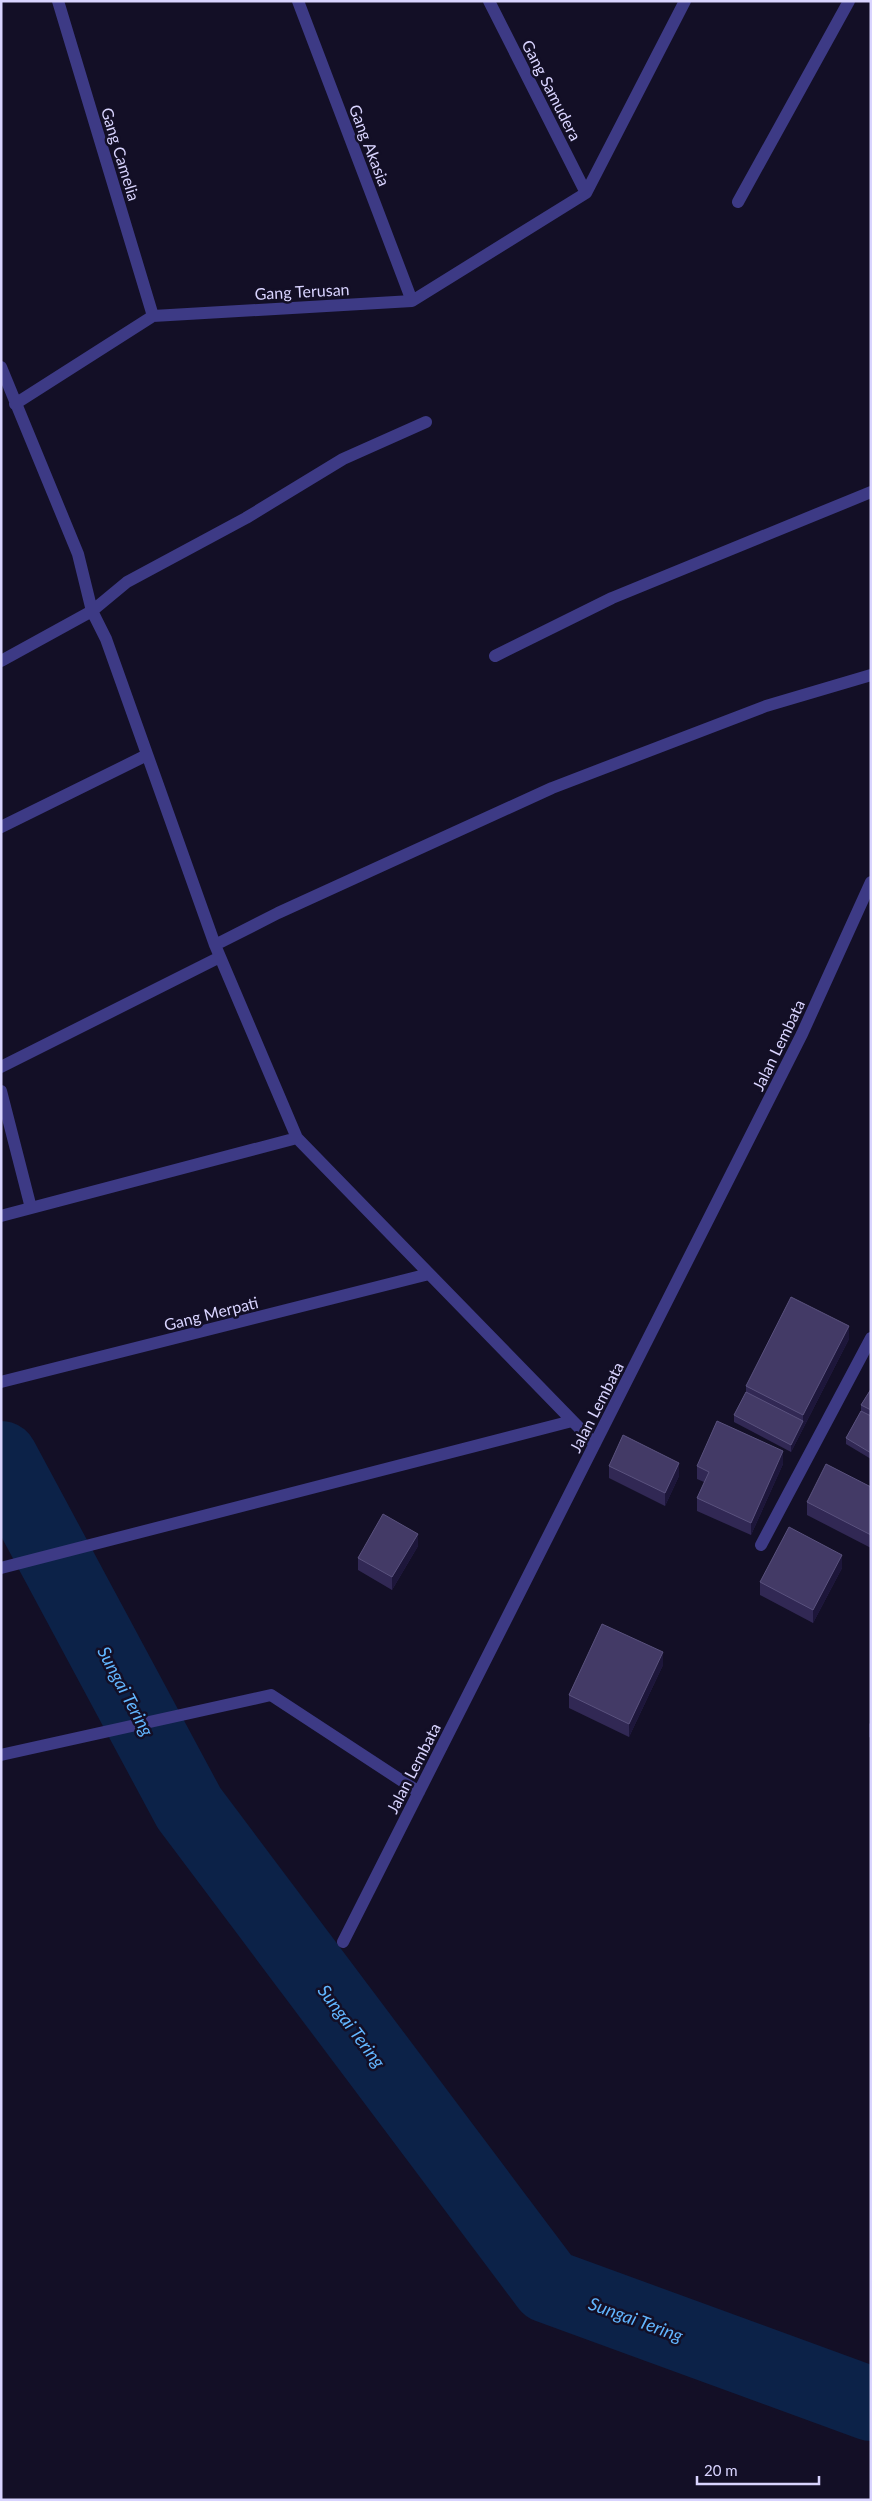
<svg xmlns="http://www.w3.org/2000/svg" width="872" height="2501" viewBox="0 0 872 2501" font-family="Lato,sans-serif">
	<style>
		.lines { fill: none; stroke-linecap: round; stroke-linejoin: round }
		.river { stroke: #0c2248; stroke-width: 74 }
		.minor { stroke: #3d3a85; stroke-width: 12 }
		.wall { fill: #312854 }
		.shaded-wall { fill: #1d163a }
		.building { fill: #433a66; stroke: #5a527e }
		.labels { text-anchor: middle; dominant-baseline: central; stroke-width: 5; stroke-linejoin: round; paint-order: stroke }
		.street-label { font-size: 16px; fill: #d9d4ff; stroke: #130f26 }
		.water-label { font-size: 18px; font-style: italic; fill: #62b6ff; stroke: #130f26 }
	</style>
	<rect width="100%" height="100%" fill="#130f26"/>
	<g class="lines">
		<!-- river -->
		<path class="river" d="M 1,1458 L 189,1808 L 548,2286 L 871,2404"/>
		<!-- minor -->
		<path class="minor" d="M 58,1 L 153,316
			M 298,1 L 412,301
			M 489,1 L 586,193
			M 586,193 L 685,1
			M 738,202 L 849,1
			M 1,367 L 78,554 L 92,611 L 106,639 L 215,945 L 297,1138 L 595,1444
			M 15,404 L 153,316 L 412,301 L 586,193
			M 495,656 L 612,598 L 871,492
			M 1,661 L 92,611 L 127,582 L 246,518 L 343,459 L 426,422
			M 1,827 L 147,755
			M 215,945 L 278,913 L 552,788 L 766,706 L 871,675
			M 1,1067 L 220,957
			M 1,1091 L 31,1208
			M 1,1216 L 297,1138
			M 1,1382 L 429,1274
			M 761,1545 L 871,1338
			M 1,1568 L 572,1421
			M 1,1755 L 271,1695 L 419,1792
			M 343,1942 L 802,1034 L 871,882"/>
	</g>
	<!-- wall -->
	<path class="wall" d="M 849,1339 L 791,1452 L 734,1422 L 734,1415 L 746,1392 L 746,1386 Z
		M 871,1389 L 871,1459 L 846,1444 L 846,1438 L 861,1411 L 861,1405 Z
		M 783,1464 L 751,1535 L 697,1511 L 697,1498 L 704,1482 L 697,1479 L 697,1466 Z
		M 609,1466 L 679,1476 L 665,1506 L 609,1478 Z
		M 871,1487 L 871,1548 L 807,1515 L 807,1502 Z
		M 418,1546 L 392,1590 L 358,1570 L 358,1558 Z
		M 842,1568 L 813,1623 L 760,1595 L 760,1582 Z
		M 663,1665 L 629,1737 L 569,1708 L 569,1695 Z
		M 871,1722 L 871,1738 L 869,1737 L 869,1724 Z"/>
	<!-- shaded-wall -->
	<path class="shaded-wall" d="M 849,1326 L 849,1339 L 791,1452 L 791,1445 L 803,1421 L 803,1415 Z
		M 783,1451 L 783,1464 L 751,1535 L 751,1523 Z
		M 679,1463 L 679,1476 L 665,1506 L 665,1493 Z
		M 418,1534 L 418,1546 L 392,1590 L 392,1577 Z
		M 842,1555 L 842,1568 L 813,1623 L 813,1610 Z
		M 663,1652 L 663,1665 L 629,1737 L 629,1724 Z"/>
	<!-- building -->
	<path class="building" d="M 791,1297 L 849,1326 L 803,1415 L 746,1386 Z
		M 871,1389 L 871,1410 L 861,1405 Z
		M 746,1392 L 803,1421 L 791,1445 L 734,1415 Z
		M 861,1411 L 871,1416 L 871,1453 L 846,1438 Z
		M 717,1421 L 783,1451 L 751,1523 L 697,1498 L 709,1472 L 697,1466 Z
		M 623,1435 L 679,1463 L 665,1493 L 609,1466 Z
		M 826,1464 L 871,1487 L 871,1535 L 807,1502 Z
		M 383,1514 L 418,1534 L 392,1577 L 358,1558 Z
		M 789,1527 L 842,1555 L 813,1610 L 760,1582 Z
		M 602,1624 L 663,1652 L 629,1724 L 569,1695 Z"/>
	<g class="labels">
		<!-- street labels -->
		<g class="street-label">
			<text transform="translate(552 90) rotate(63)">Gang Samudera</text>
			<text transform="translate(370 145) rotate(69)">Gang Akasia</text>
			<text transform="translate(121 154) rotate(73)">Gang Camelia</text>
			<text transform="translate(302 291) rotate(-3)">Gang Terusan</text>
			<text transform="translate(778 1045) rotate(-64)">Jalan Lembata</text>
			<text transform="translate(211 1313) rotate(-14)">Gang Merpati</text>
			<text transform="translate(596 1407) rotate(-63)">Jalan Lembata</text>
			<text transform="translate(413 1768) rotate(-63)">Jalan Lembata</text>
		</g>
		<!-- water labels -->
		<g class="water-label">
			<text transform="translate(126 1691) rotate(62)">Sungai Tering</text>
			<text transform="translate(352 2026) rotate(53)">Sungai Tering</text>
			<text transform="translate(636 2319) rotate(20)">Sungai Tering</text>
		</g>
	</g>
	<!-- border -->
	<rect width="872" height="2501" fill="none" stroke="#d9d4ff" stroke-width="5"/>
	<!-- scale -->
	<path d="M697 2476v8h122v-8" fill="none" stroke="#d9d4ff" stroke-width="2.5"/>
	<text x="704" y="2476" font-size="15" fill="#d9d4ff" stroke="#130f26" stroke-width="4" paint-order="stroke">20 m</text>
</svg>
